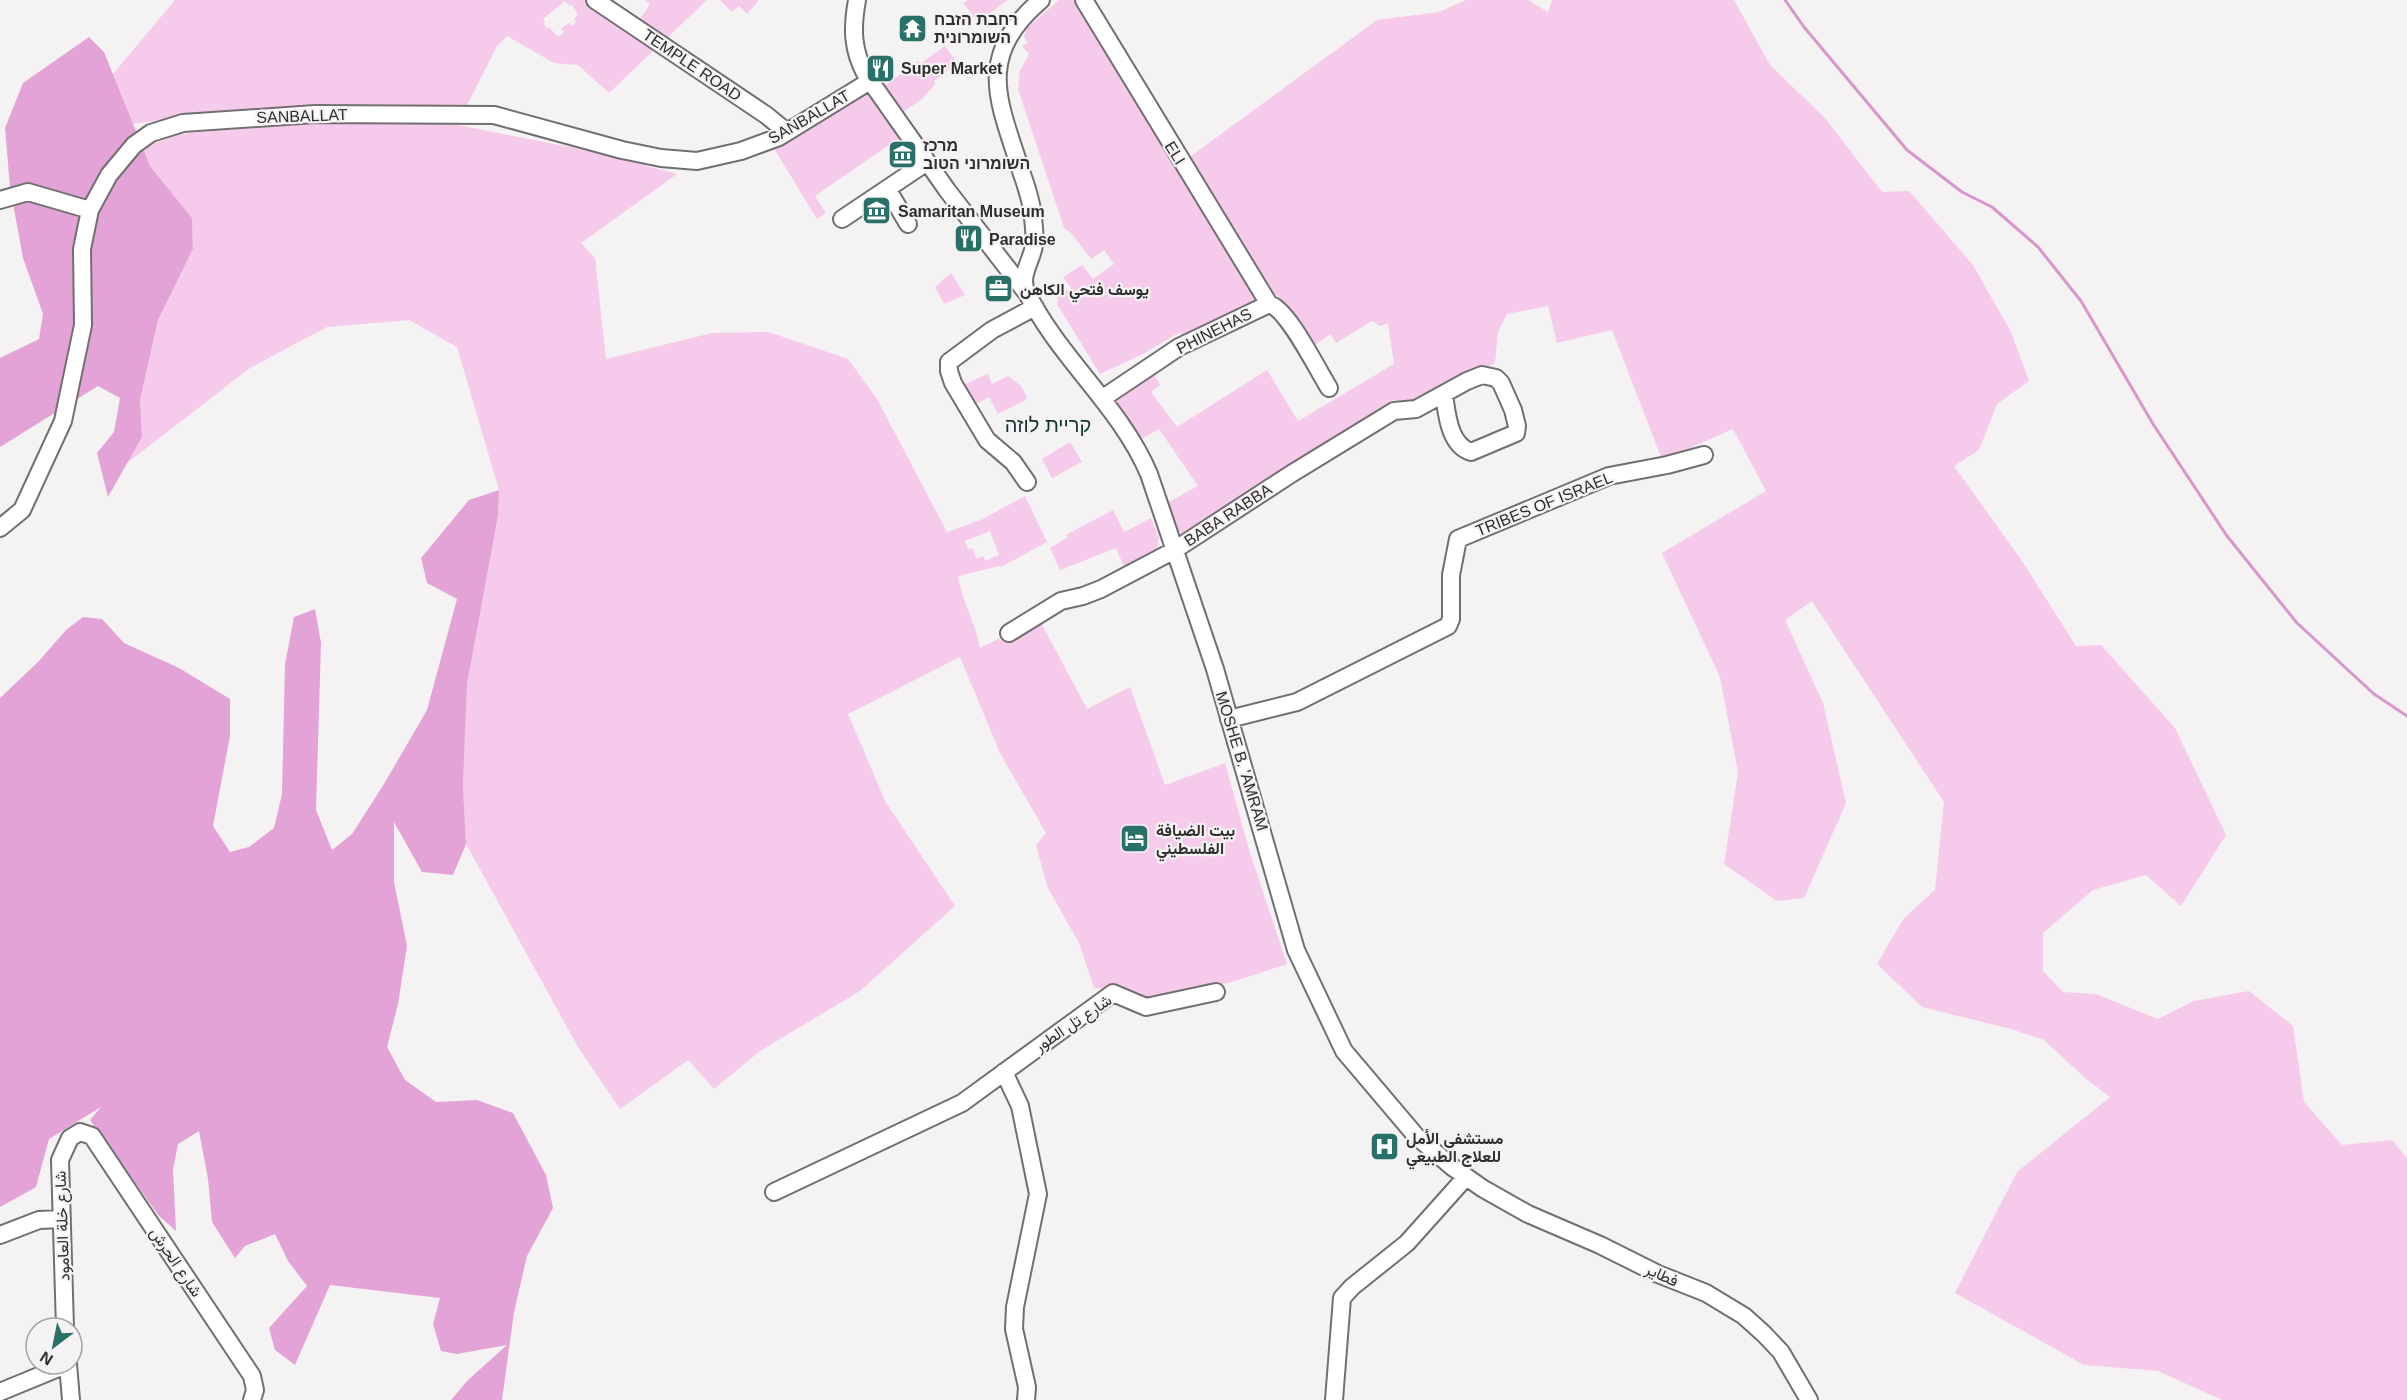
<svg xmlns="http://www.w3.org/2000/svg" width="2407" height="1400" viewBox="0 0 2407 1400" font-family="Helvetica,Vazirmatn,'Noto Sans Hebrew',sans-serif">
	<style>
		.green { fill: #f5caea; fill-rule: evenodd }
		.forest { fill: #e4a3d6 }
		.lines { fill: none; stroke-linecap: round; stroke-linejoin: round }
		.stream { stroke: #d897ca; stroke-width: 3 }
		.minor-casing { stroke: #726f71; stroke-width: 20 }
		.minor { stroke: #fff; stroke-width: 16 }
		.labels { text-anchor: middle; dominant-baseline: central; stroke-width: 4.5; stroke-linejoin: round; paint-order: stroke }
		.poi-label { font-size: 16px; font-weight: bold; fill: #2f2d2e; stroke: #f5f2f4; text-anchor: start }
		.street-label { font-size: 16px; fill: #2f2d2e; stroke: #f5f2f4 }
		.quarter-label { font-size: 20px; fill: #10322e; stroke: #f5f2f4 }
	</style>
	<rect width="100%" height="100%" fill="#f5f2f4"/>
	<!-- green -->
	<path class="green" d="M 175,0 L 587,0 L 656,48 L 609,93 L 578,65 L 554,63 L 507,36 L 497,46 L 466,107 C 354,105 243,108 132,124 L 113,74 ZM 565,1 L 570,6 L 572,5 L 578,15 L 574,19 L 576,22 L 572,26 L 569,23 L 561,29 L 564,32 L 558,37 L 549,27 L 547,28 L 544,24 L 545,22 L 543,19 Z
		M 644,0 L 707,0 L 665,40 L 639,21 L 650,4 Z
		M 720,0 L 759,0 L 747,14 L 739,6 L 732,12 Z
		M 968,0 L 1008,0 L 978,22 L 963,3 Z
		M 1059,0 L 1078,0 L 1260,299 L 1183,339 L 1180,333 L 1173,336 L 1143,354 L 1100,374 L 1057,304 L 1058,295 L 1071,288 L 1063,277 L 1082,265 L 1093,279 L 1114,264 L 1104,250 L 1091,259 L 1071,233 L 1064,228 L 1018,89 L 1020,71 L 1029,54 L 1022,46 L 1028,43 L 1024,37 L 1027,28 Z
		M 1466,0 L 1528,0 L 1548,12 L 1552,0 L 1734,0 L 1770,65 L 1825,118 L 1882,192 L 1909,191 L 1973,265 L 2011,332 L 2029,381 L 1997,404 L 1979,450 L 1954,466 L 2022,561 L 2076,646 L 2101,645 L 2175,728 L 2226,835 L 2181,906 L 2146,875 L 2093,890 L 2043,933 L 2043,971 L 2063,992 L 2096,994 L 2158,1019 L 2194,1001 L 2249,991 L 2293,1026 L 2304,1102 L 2342,1145 L 2392,1140 L 2407,1158 L 2407,1400 L 2222,1400 L 2158,1371 L 2084,1365 L 1955,1293 L 2017,1172 L 2110,1097 L 2085,1078 L 2044,1040 L 2011,1029 L 1922,1007 L 1877,964 L 1904,918 L 1935,890 L 1944,802 L 1812,601 L 1785,620 L 1823,703 L 1846,803 L 1804,898 L 1777,901 L 1724,864 L 1738,772 L 1720,677 L 1662,553 L 1766,491 L 1733,429 L 1662,460 L 1612,330 L 1557,343 L 1548,306 L 1507,314 L 1498,332 L 1495,363 L 1411,403 L 1393,400 L 1259,492 L 1191,534 L 1183,534 L 1174,527 L 1165,504 L 1198,486 L 1159,429 L 1136,442 L 1110,399 L 1153,373 L 1160,385 L 1151,392 L 1177,427 L 1267,370 L 1298,421 L 1394,364 L 1388,323 L 1380,326 L 1372,321 L 1336,343 L 1331,334 L 1312,347 L 1276,294 L 1272,297 L 1189,166 L 1191,156 L 1377,20 L 1439,12 Z
		M 945,46 L 957,63 L 934,81 L 935,84 L 922,99 L 900,114 L 883,87 L 918,61 L 920,64 Z
		M 867,90 L 899,138 L 815,196 L 826,213 L 817,219 L 772,145 Z
		M 447,123 L 590,151 L 677,174 L 581,243 L 595,258 L 606,359 L 712,333 L 769,332 L 848,359 L 877,399 L 947,532 L 983,519 L 1025,496 L 1047,542 L 1001,567 L 999,566 L 958,576 C 962,602 975,621 980,648 L 1039,619 L 1087,709 L 1130,687 L 1165,785 L 1225,763 L 1250,853 L 1287,964 L 1232,982 L 1144,1003 L 1112,989 L 1094,988 L 1079,943 L 1047,886 L 1036,845 L 1046,833 L 1000,753 L 960,657 L 848,714 L 885,801 L 955,906 L 860,991 L 760,1051 L 714,1089 L 688,1060 L 620,1109 L 578,1047 L 466,844 L 463,787 L 467,684 L 498,516 L 499,490 L 457,347 L 409,320 L 327,327 L 250,368 L 127,463 L 142,437 L 140,400 L 158,320 L 193,249 L 192,218 L 150,166 L 142,148 L 179,134 L 297,124 ZM 990,531 L 999,555 L 985,561 L 983,556 L 977,559 L 972,548 L 968,549 L 965,541 Z
		M 951,273 L 965,295 L 944,304 L 935,287 Z
		M 988,374 L 992,384 L 1008,376 L 1021,386 L 1027,397 L 1024,401 L 998,414 L 989,397 L 970,407 L 961,386 Z
		M 1070,442 L 1082,462 L 1052,478 L 1042,459 Z
		M 1113,510 L 1124,532 L 1151,518 L 1159,538 L 1157,550 L 1126,571 L 1116,548 L 1060,570 L 1050,548 L 1068,537 L 1066,535 Z"/>
	<!-- forest -->
	<path class="forest" d="M 89,37 L 104,52 L 150,166 L 192,218 L 193,249 L 158,320 L 140,400 L 142,437 L 108,497 L 97,453 L 114,432 L 120,398 L 98,386 L 0,447 L 0,358 L 39,339 L 43,314 L 23,258 L 10,187 L 5,128 L 23,83 Z
		M 499,490 L 498,516 L 467,684 L 463,787 L 466,844 L 453,875 L 422,872 L 394,822 L 394,882 L 407,946 L 398,1004 L 387,1047 L 405,1080 L 436,1102 L 477,1100 L 513,1113 L 546,1175 L 553,1208 L 527,1256 L 514,1312 L 502,1400 L 451,1400 L 468,1380 L 507,1345 L 457,1354 L 441,1351 L 433,1324 L 440,1298 L 330,1285 L 295,1365 L 275,1350 L 269,1328 L 307,1286 L 288,1261 L 275,1234 L 245,1246 L 235,1258 L 212,1222 L 208,1179 L 199,1131 L 178,1144 L 173,1170 L 176,1231 L 159,1216 L 90,1120 L 101,1107 L 49,1139 L 36,1187 L 0,1207 L 0,698 L 39,661 L 66,630 L 83,617 L 102,619 L 124,643 L 179,668 L 230,699 L 230,736 L 213,826 L 230,852 L 249,847 L 274,828 L 282,794 L 285,664 L 294,617 L 315,609 L 321,643 L 316,810 L 332,850 L 352,834 L 384,784 L 427,710 L 457,599 L 427,583 L 421,558 L 469,500 Z"/>
	<g class="lines">
		<!-- stream -->
		<path class="stream" d="M 1785,0 L 1804,27 L 1907,150 L 1962,192 L 1992,207 L 2038,247 L 2081,301 L 2153,424 L 2227,536 L 2297,623 L 2374,694 L 2407,716"/>
		<defs>
			<path id="minor" d="M 595,0 L 766,115 L 787,132
				M 857,0 C 852,28 852,50 866,75 L 947,190 L 1025,291
				M 1041,0 C 974,58 999,101 1022,174 C 1027,188 1032,203 1033,218 C 1034,226 1035,237 1034,245 C 1032,261 1018,277 1027,293 C 1060,359 1120,406 1149,474 L 1215,669 L 1296,950 L 1344,1051 L 1416,1136 L 1451,1166 L 1482,1188 L 1528,1214 L 1600,1245 L 1658,1274 L 1706,1293 L 1744,1316 L 1764,1334 L 1781,1352 L 1809,1400
				M 1084,0 L 1269,304
				M 888,190 L 908,224
				M 0,200 L 28,192 L 90,210
				M 842,219 L 927,162
				M 1103,398 L 1179,347 L 1269,304 C 1288,309 1317,369 1329,388
				M 1027,482 L 1013,462 L 987,440 L 953,383 L 949,371 L 949,362 L 992,330 L 1035,307
				M 0,528 L 22,510 L 63,421 L 83,325 L 82,249 L 90,210 L 109,175 L 134,145 L 151,133 L 183,123 L 315,114 L 494,115 L 622,150 L 661,158 L 697,161 L 741,151 L 779,137 L 870,81
				M 1009,633 L 1061,601 L 1083,596 L 1101,589 L 1173,551 L 1291,474 L 1394,411 L 1416,409 L 1467,381 L 1482,375 L 1496,378 L 1501,383 L 1513,410 L 1517,426 L 1516,433 L 1471,452 C 1449,445 1447,414 1444,395
				M 1229,719 L 1297,702 L 1448,626 L 1451,619 L 1451,575 L 1458,539 L 1609,476 L 1667,465 L 1704,455
				M 1004,1072 L 1020,1106 L 1038,1194 L 1015,1307 L 1014,1329 L 1027,1387 L 1026,1400
				M 774,1192 L 962,1103 L 1113,993 L 1146,1007 L 1216,992
				M 0,1235 L 39,1220 L 62,1219
				M 65,1328 L 60,1160 L 70,1138 L 80,1132 L 92,1136 L 252,1376 L 255,1390 L 252,1400
				M 68,1364 L 71,1400
				M 0,1392 L 68,1364
				M 1334,1400 L 1342,1298 L 1352,1287 L 1407,1243 L 1466,1177"/>
		</defs>
		<!-- minor casing -->
		<use href="#minor" class="minor-casing"/>
		<!-- minor -->
		<use href="#minor" class="minor"/>
	</g>
	<!-- icons -->
	<defs>
		<symbol id="temple-square" viewBox="-11 -11 22 22"><rect x="-9" y="-9" width="18" height="18" rx="4" fill="#287068" stroke="#f5f2f4"/><path d="M0-6L5-2H3V0L6.5 2.5H4V6H1.5V3h-3V6H-4V2.5H-6.5L-3 0V-2H-5Z" fill="#fff"/></symbol>
		<symbol id="restaurant-square" viewBox="-11 -11 22 22"><rect x="-9" y="-9" width="18" height="18" rx="4" fill="#287068" stroke="#f5f2f4"/><path d="M-5-6h1v4h1v-4h1v4h1v-4h1v5L-1.5 .5V6h-2V.5L-5-1ZM5-6V6H3V1.5H1.5Q1.5-4 5-6Z" fill="#fff"/></symbol>
		<symbol id="museum-square" viewBox="-11 -11 22 22"><rect x="-9" y="-9" width="18" height="18" rx="4" fill="#287068" stroke="#f5f2f4"/><path d="M0-6L6-3V-2H-6V-3ZM-5-1h2V3h-2ZM-1-1h2V3h-2ZM3-1h2V3H3ZM-6 4H6V6H-6Z" fill="#fff"/></symbol>
		<symbol id="office-square" viewBox="-11 -11 22 22"><rect x="-9" y="-9" width="18" height="18" rx="4" fill="#287068" stroke="#f5f2f4"/><path d="M-6-3h4V-5.5h4V-3h4V5H-6ZM-1-4.5V-3h2v-1.5ZM-6 0V1H6V0Z" fill="#fff"/></symbol>
		<symbol id="hotel-square" viewBox="-11 -11 22 22"><rect x="-9" y="-9" width="18" height="18" rx="4" fill="#287068" stroke="#f5f2f4"/><path d="M-6-4.5h1.5V1H6V5H4.5V3h-9V5H-6ZM-4 0a1.8 1.8 0 1 1 3.6 0ZM.5 0V-2.5h3Q6-2.5 6 0Z" fill="#fff"/></symbol>
		<symbol id="hospital-square" viewBox="-11 -11 22 22"><rect x="-9" y="-9" width="18" height="18" rx="4" fill="#287068" stroke="#f5f2f4"/><path d="M-5-5h3v3.5h4V-5h3V5h-3V1.5h-4V5h-3Z" fill="#fff"/></symbol>
	</defs>
	<g fill-rule="evenodd">
		<use href="#temple-square" x="896" y="12" width="33" height="33"/>
		<use href="#restaurant-square" x="864" y="52" width="33" height="33"/>
		<use href="#museum-square" x="886" y="138" width="33" height="33"/>
		<use href="#museum-square" x="860" y="194" width="33" height="33"/>
		<use href="#restaurant-square" x="952" y="222" width="33" height="33"/>
		<use href="#office-square" x="982" y="272" width="33" height="33"/>
		<use href="#hotel-square" x="1118" y="822" width="33" height="33"/>
		<use href="#hospital-square" x="1368" y="1130" width="33" height="33"/>
	</g>
	<g class="labels">
		<!-- poi labels -->
		<g class="poi-label">
			<text x="934" y="19">רחבת הזבח<tspan x="934" dy="18">השומרונית</tspan></text>
			<text x="901" y="68">Super Market</text>
			<text x="923" y="145">מרכז<tspan x="923" dy="18">השומרוני הטוב</tspan></text>
			<text x="898" y="211">Samaritan Museum</text>
			<text x="989" y="239">Paradise</text>
			<text x="1020" y="289">يوسف فتحي الكاهن</text>
			<text x="1156" y="830">بيت الضيافة<tspan x="1156" dy="18">الفلسطيني</tspan></text>
			<text x="1406" y="1138">مستشفى الأمل<tspan x="1406" dy="18">للعلاج الطبيعي</tspan></text>
		</g>
		<!-- street labels -->
		<g class="street-label">
			<text transform="translate(692 65) rotate(34)">TEMPLE ROAD</text>
			<text transform="translate(302 116) rotate(-2)">SANBALLAT</text>
			<text transform="translate(809 117) rotate(-30)">SANBALLAT</text>
			<text transform="translate(1175 153) rotate(58)">ELI</text>
			<text transform="translate(1214 331) rotate(-27)">PHINEHAS</text>
			<text transform="translate(1544 504) rotate(-22)">TRIBES OF ISRAEL</text>
			<text transform="translate(1228 515) rotate(-33)">BABA RABBA</text>
			<text transform="translate(1242 761) rotate(73)">MOSHE B. 'AMRAM</text>
			<text transform="translate(1073 1023) rotate(-34)">شارع تل الطور</text>
			<text transform="translate(62 1226) rotate(-92)">شارع خلة العامود</text>
			<text transform="translate(176 1262) rotate(56)">شارع الحرش</text>
			<text transform="translate(1662 1275) rotate(24)">فطاير</text>
		</g>
		<!-- quarter labels -->
		<g class="quarter-label">
			<text x="1048" y="425">קריית לוזה</text>
		</g>
	</g>
	<!-- north arrow -->
	<g transform="translate(54 1346) rotate(212)"><circle r="28" fill="#f5f2f4" stroke="#a6a3a5" stroke-width="1.5"/>
	<path d="M0-4.5L10 22L0 15L-10 22Z" fill="#287068"/>
	<text y="-9" font-size="16" font-weight="bold" text-anchor="middle" fill="#2f2d2e">N</text>
	</g>
</svg>
